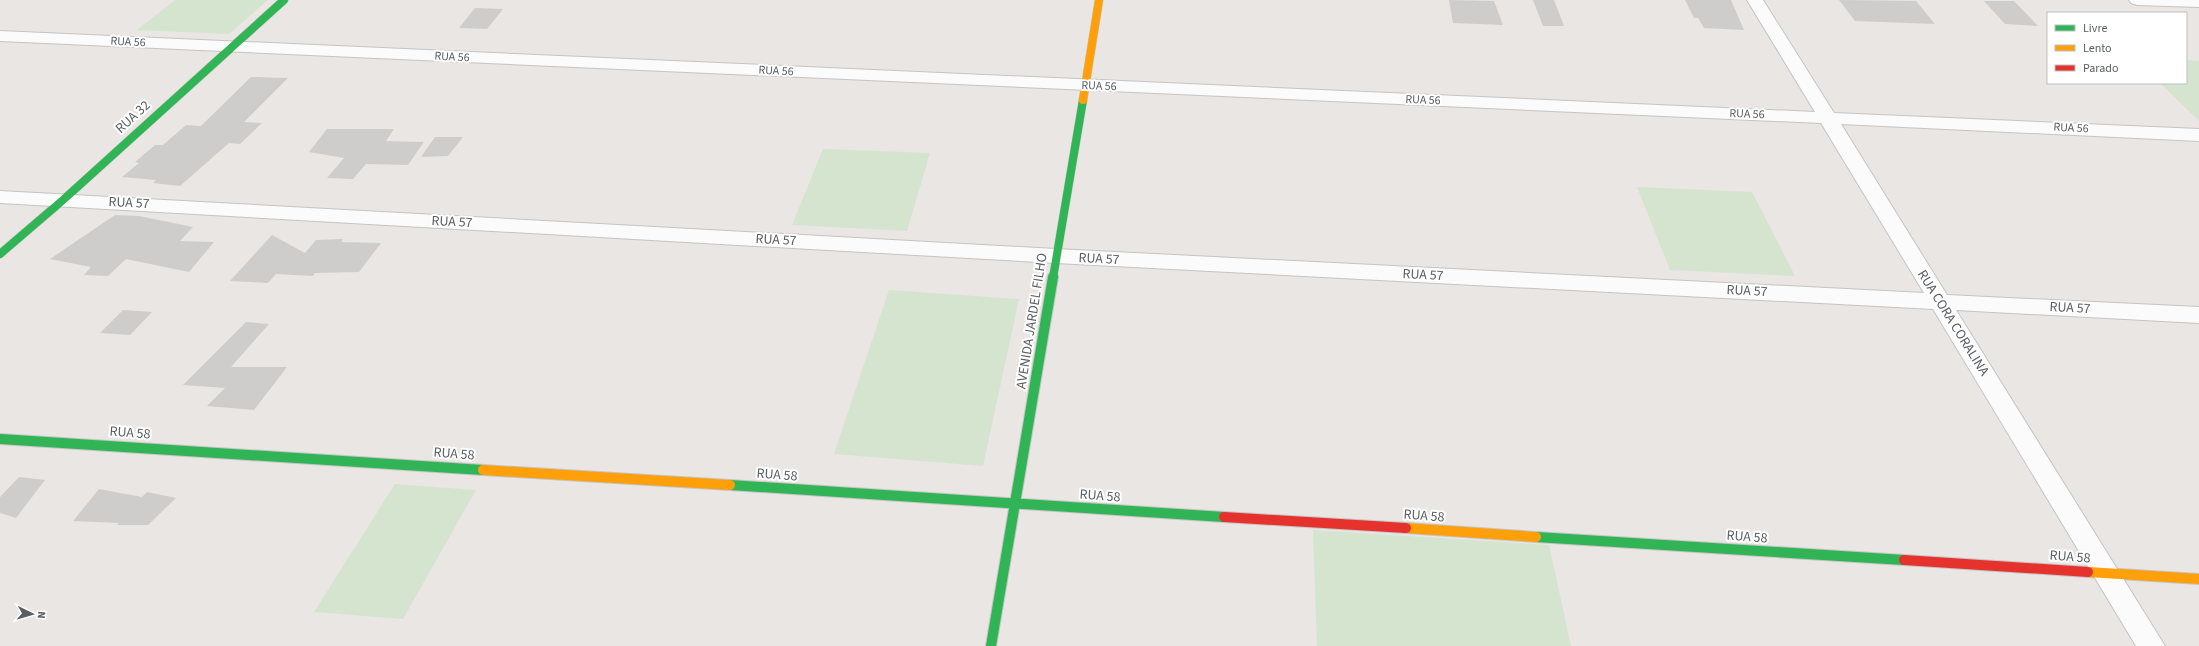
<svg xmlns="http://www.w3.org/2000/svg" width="2199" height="646" viewBox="0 0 2199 646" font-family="'Source Sans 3',sans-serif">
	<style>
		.green { fill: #d5e4cf }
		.building { fill: #cfcdcc }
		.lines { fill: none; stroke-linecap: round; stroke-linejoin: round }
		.street-casing { stroke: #c5c4c4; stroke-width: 2 }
		.fast-far1-casing { stroke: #c5c5c5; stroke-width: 9 }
		.fast-casing { stroke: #c5c5c5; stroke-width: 12 }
		.slow-far1-casing { stroke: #c5c5c5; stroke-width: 9 }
		.slow-casing { stroke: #c5c5c5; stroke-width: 12 }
		.jam-casing { stroke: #c5c5c5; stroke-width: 12 }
		.street { fill: #fcfbfb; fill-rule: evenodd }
		.fast-far1 { stroke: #30b455; stroke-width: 8 }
		.fast { stroke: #30b455; stroke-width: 10 }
		.slow-far1 { stroke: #ff9f0a; stroke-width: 8 }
		.slow { stroke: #ff9f0a; stroke-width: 10 }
		.jam { stroke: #e5322d; stroke-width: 10 }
		.labels { text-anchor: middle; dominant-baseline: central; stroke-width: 4; stroke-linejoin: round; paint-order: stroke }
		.far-street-label { font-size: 12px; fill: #595e61; stroke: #fff }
		.street-label { font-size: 14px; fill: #595e61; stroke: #fff }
	</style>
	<rect width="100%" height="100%" fill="#e9e6e3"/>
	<!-- green -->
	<path class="green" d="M 175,0 L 268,0 L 229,34 L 137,30 Z
		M 2186,60 L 2199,61 L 2199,121 L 2160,83 L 2186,83 Z
		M 823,149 L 930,153 L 907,231 L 792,225 Z
		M 1637,187 L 1752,192 L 1795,276 L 1670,270 Z
		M 889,290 L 1019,299 L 983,466 L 834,454 Z
		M 395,484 L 476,490 L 403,619 L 314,612 Z
		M 1313,530 L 1549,545 L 1571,646 L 1317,646 Z"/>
	<!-- building -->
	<path class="building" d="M 1449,0 L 1494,1 L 1503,25 L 1453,23 Z
		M 1533,0 L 1554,0 L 1564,26 L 1543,26 Z
		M 1685,0 L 1731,0 L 1744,30 L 1704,28 L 1698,18 L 1694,18 Z
		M 1839,0 L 1916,1 L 1935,24 L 1855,21 Z
		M 1984,1 L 2014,1 L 2038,26 L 2005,24 Z
		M 475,8 L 503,9 L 487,29 L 459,28 Z
		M 251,77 L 288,78 L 244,122 L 262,123 L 240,144 L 229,143 L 180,186 L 153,183 L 156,180 L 122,177 L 139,163 L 135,162 L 155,145 L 163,145 L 186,125 L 201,126 Z
		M 327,129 L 394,129 L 386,141 L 424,142 L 408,165 L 366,164 L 353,179 L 327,178 L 344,158 L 309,152 Z
		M 435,137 L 463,137 L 448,156 L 421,157 Z
		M 115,215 L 139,216 L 193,227 L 180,241 L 214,242 L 189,272 L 126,259 L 108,276 L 84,275 L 91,267 L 50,259 Z
		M 272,235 L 305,253 L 316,240 L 343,239 L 341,242 L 381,243 L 359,272 L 315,273 L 313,276 L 276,274 L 268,283 L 230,281 Z
		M 123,310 L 152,312 L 130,335 L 100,333 Z
		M 246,322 L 269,324 L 231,367 L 287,367 L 254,410 L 207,406 L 225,388 L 183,385 Z
		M 19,477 L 45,480 L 16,518 L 0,513 L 0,497 Z
		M 99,489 L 142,497 L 147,492 L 176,498 L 148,525 L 117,525 L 119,523 L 73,521 Z"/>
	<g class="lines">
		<defs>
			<path id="street" d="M 1747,0 L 1763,0 L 1834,113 L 2199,129 L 2199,141 L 1841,124 L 1947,295 L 2199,307 L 2199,323 L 1956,310 L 2165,646 L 2136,646 L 1933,309 L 1056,263 L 0,203 L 0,191 L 1056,249 L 1924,293 L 1821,123 L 0,41 L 0,31 L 1815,112 Z
				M 2129,0 L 2199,0 L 2199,7 L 2137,5 L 2131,3 Z"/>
			<path id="fast-far1" d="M 0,254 L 63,200 L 284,0
				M 1053,278 L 1083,100"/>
			<path id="fast" d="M 0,439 L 483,470
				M 730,485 L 1224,517
				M 1536,537 L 1904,560
				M 991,646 L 1053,277"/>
			<path id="slow-far1" d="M 1083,100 L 1099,0"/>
			<path id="slow" d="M 483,470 L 730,485
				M 1406,528 L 1536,537
				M 2088,572 L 2199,579"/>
			<path id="jam" d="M 1224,517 L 1406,528
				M 1904,560 L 2088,572"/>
		</defs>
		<!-- street casing -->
		<use href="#street" class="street-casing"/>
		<!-- fast-far1 casing -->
		<use href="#fast-far1" class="fast-far1-casing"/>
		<!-- fast casing -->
		<use href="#fast" class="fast-casing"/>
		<!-- slow-far1 casing -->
		<use href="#slow-far1" class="slow-far1-casing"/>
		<!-- slow casing -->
		<use href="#slow" class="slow-casing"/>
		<!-- jam casing -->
		<use href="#jam" class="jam-casing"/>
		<!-- street -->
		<use href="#street" class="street"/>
		<!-- fast-far1 -->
		<use href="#fast-far1" class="fast-far1"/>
		<!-- fast -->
		<use href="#fast" class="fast"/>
		<!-- slow-far1 -->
		<use href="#slow-far1" class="slow-far1"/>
		<!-- slow -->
		<use href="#slow" class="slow"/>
		<!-- jam -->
		<use href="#jam" class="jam"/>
	</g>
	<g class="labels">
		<!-- far-street labels -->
		<g class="far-street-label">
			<text transform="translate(128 42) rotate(3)">RUA 56</text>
			<text transform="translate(452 57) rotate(3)">RUA 56</text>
			<text transform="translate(776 71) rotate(3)">RUA 56</text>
			<text transform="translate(1099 86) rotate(2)">RUA 56</text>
			<text transform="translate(1423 100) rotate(2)">RUA 56</text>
			<text transform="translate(1747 114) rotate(2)">RUA 56</text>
			<text transform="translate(2071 128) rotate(3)">RUA 56</text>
		</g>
		<!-- street labels -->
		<g class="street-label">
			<text transform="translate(133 117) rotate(-42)">RUA 32</text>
			<text transform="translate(129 203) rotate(3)">RUA 57</text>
			<text transform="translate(452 222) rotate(3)">RUA 57</text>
			<text transform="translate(776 240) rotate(3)">RUA 57</text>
			<text transform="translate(1099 259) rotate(3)">RUA 57</text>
			<text transform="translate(1423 275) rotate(3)">RUA 57</text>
			<text transform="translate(1747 291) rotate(3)">RUA 57</text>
			<text transform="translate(2070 308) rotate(3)">RUA 57</text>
			<text transform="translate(1032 321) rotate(-81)">AVENIDA JARDEL FILHO</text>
			<text transform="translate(1953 323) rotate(58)">RUA CORA CORALINA</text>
			<text transform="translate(130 433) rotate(4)">RUA 58</text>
			<text transform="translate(454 454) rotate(4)">RUA 58</text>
			<text transform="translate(777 475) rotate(4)">RUA 58</text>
			<text transform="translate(1100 496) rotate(4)">RUA 58</text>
			<text transform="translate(1424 516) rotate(4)">RUA 58</text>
			<text transform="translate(1747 537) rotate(4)">RUA 58</text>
			<text transform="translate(2070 557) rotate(4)">RUA 58</text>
		</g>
	</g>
	<!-- legend -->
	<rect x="2047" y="12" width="140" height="72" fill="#ffffff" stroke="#bdbfc0"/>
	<rect x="2055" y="25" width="20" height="6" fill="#30b455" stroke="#bdbfc0"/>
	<text x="2083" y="32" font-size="12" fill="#595e61">Livre</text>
	<rect x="2055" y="45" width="20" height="6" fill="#ff9f0a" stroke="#bdbfc0"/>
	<text x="2083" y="52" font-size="12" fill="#595e61">Lento</text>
	<rect x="2055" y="65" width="20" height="6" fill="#e5322d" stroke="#bdbfc0"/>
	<text x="2083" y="72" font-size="12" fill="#595e61">Parado</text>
	<!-- north arrow -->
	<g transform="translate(32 614) rotate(95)" stroke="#ffffff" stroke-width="3" paint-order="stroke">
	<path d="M0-3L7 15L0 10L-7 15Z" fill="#595e61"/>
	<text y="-6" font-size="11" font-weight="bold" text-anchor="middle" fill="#595e61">N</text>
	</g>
</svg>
